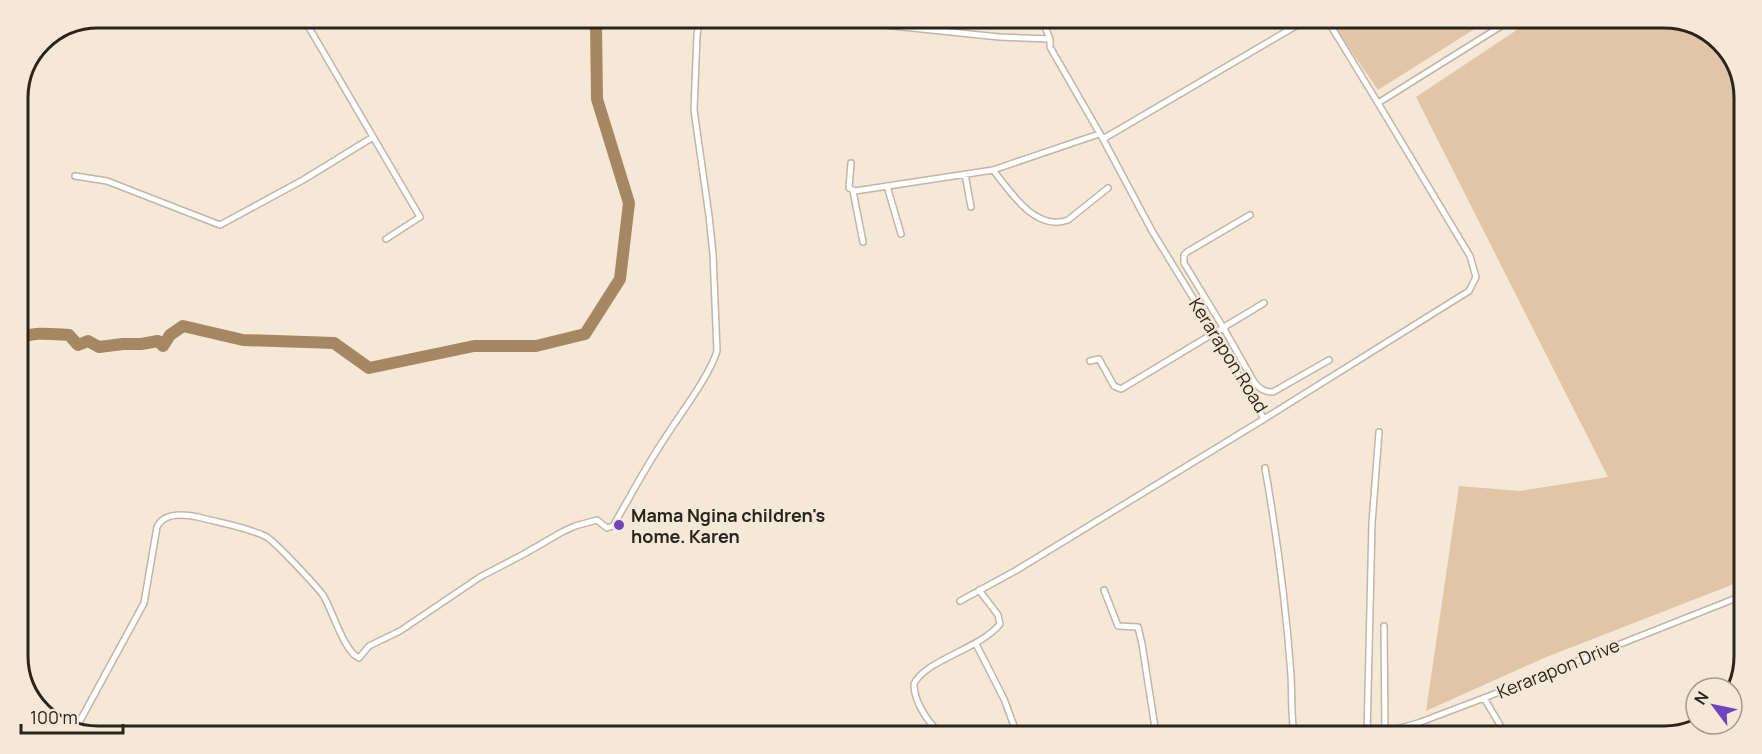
<svg xmlns="http://www.w3.org/2000/svg" width="1762" height="754" viewBox="0 0 1762 754" font-family="Manrope,sans-serif">
	<style>
		.green { fill: #e0c6a6 }
		.lines { fill: none; stroke-linecap: round; stroke-linejoin: round }
		.river { stroke: #a58863; stroke-width: 12 }
		.minor-casing { stroke: #c3b5a4; stroke-width: 8 }
		.minor { stroke: #fff; stroke-width: 5 }
		.poi-dot { fill: #6f45bd; stroke: #f6e8d7; stroke-width: 2 }
		.labels { text-anchor: middle; dominant-baseline: central; stroke-width: 4.5; stroke-linejoin: round; paint-order: stroke }
		.street-label { font-size: 18px; fill: #29241e; stroke: #f6e8d7 }
		.poi-label { font-size: 18px; font-weight: bold; fill: #29241e; stroke: #f6e8d7; text-anchor: start }
		.rim { fill: none; stroke: #29241e; stroke-width: 3 }
	</style>
	<rect width="100%" height="100%" fill="#f6e8d7"/>
	<!-- green -->
	<path class="green" d="M 1332,23 L 1484,23 L 1378,90 Z
		M 1527,23 L 1694,24 L 1728,50 L 1744,93 L 1739,582 L 1544,658 L 1426,711 L 1459,486 L 1520,491 L 1608,477 L 1416,97 Z"/>
	<g class="lines">
		<!-- river -->
		<path class="river" d="M 18,339 C 33,331 52,334 69,335 L 78,345 L 88,341 L 99,347 L 123,344 L 141,344 L 158,341 L 163,346 L 170,335 L 183,326 L 243,340 L 334,343 L 369,368 L 474,346 L 536,346 L 585,334 L 620,279 L 629,203 L 597,99 L 596,24 L 599,20"/>
		<defs>
			<path id="minor" d="M 304,19 L 420,217 L 386,239
				M 845,21 L 999,37 L 1050,39 L 1050,47 L 1103,139 L 1152,231 L 1209,324 L 1264,419
				M 1043,22 L 1050,39
				M 1329,23 L 1378,103
				M 1103,139 L 1299,24
				M 851,163 L 849,188 L 855,191 L 993,170 L 1099,134
				M 993,170 C 1011,192 1035,232 1068,220 L 1108,188
				M 965,174 L 971,207
				M 75,176 L 107,181 L 220,225 L 303,180 L 373,137
				M 887,186 L 901,234
				M 853,191 L 863,242
				M 1250,215 L 1187,252 L 1184,255 L 1184,263 L 1223,327 L 1254,382 C 1260,389 1264,392 1273,392 L 1329,360
				M 1090,361 L 1099,359 L 1114,386 L 1121,389 L 1264,303
				M 1265,468 C 1277,536 1286,606 1291,675 C 1292,695 1291,715 1294,735
				M 1104,590 L 1118,626 L 1138,627 L 1142,644 L 1156,734
				M 960,601 L 1015,571 L 1264,419 L 1469,291 L 1476,277 L 1470,256 L 1378,103 L 1506,23
				M 1384,626 L 1385,732
				M 976,644 L 1004,699 L 1017,734
				M 1484,698 L 1506,735
				M 75,730 L 144,603 L 157,527 C 164,512 184,514 198,517 C 220,523 243,526 265,536 C 274,540 316,586 323,595 C 332,609 344,652 359,658 L 369,646 L 400,631 L 480,577 L 524,554 L 562,532 L 575,526 L 597,520 L 607,528 L 613,526 C 630,497 646,466 665,438 C 680,414 709,377 717,351 L 713,254 L 709,216 L 694,110 L 697,35 L 699,24 L 702,20
				M 939,733 C 927,720 914,702 914,684 C 925,660 980,649 1000,624 L 998,615 L 979,590
				M 1367,735 L 1372,523 L 1379,432
				M 1375,735 L 1418,723 L 1484,698 L 1739,597"/>
		</defs>
		<!-- minor casing -->
		<use href="#minor" class="minor-casing"/>
		<!-- minor -->
		<use href="#minor" class="minor"/>
	</g>
	<!-- markers -->
	<circle class="poi-dot" cx="619" cy="525" r="6"/>
	<g class="labels">
		<!-- street labels -->
		<g class="street-label">
			<text transform="translate(1229 355) rotate(58)">Kerarapon Road</text>
			<text transform="translate(1558 668) rotate(-22)">Kerarapon Drive</text>
		</g>
		<!-- poi labels -->
		<g class="poi-label">
			<text x="631" y="515">Mama Ngina children's<tspan x="631" dy="21">home. Karen</tspan></text>
		</g>
	</g>
	<!-- crop -->
	<path d="M0 0H1762V754H0ZM98 28H1664A70 70 0 0 1 1734 98V656A70 70 0 0 1 1664 726H98A70 70 0 0 1 28 656V98A70 70 0 0 1 98 28Z" fill="#f6e8d7" fill-rule="evenodd"/>
	<path class="rim" d="M98 28H1664A70 70 0 0 1 1734 98V656A70 70 0 0 1 1664 726H98A70 70 0 0 1 28 656V98A70 70 0 0 1 98 28Z"/>
	<!-- north arrow -->
	<g transform="translate(1714 706) rotate(302)"><circle r="28" fill="#f6e8d7" stroke="#a49a8d" stroke-width="1.5"/>
	<path d="M0-4.5L10 22L0 15L-10 22Z" fill="#6f45bd"/>
	<text y="-9" font-size="16" font-weight="bold" text-anchor="middle" fill="#29241e">N</text>
	</g>
	<!-- scale -->
	<path d="M21 724v9h102v-9" fill="none" stroke="#29241e" stroke-width="3"/>
	<text x="30" y="724" font-size="18" fill="#29241e" stroke="#f6e8d7" stroke-width="4.5" paint-order="stroke">100 m</text>
</svg>
